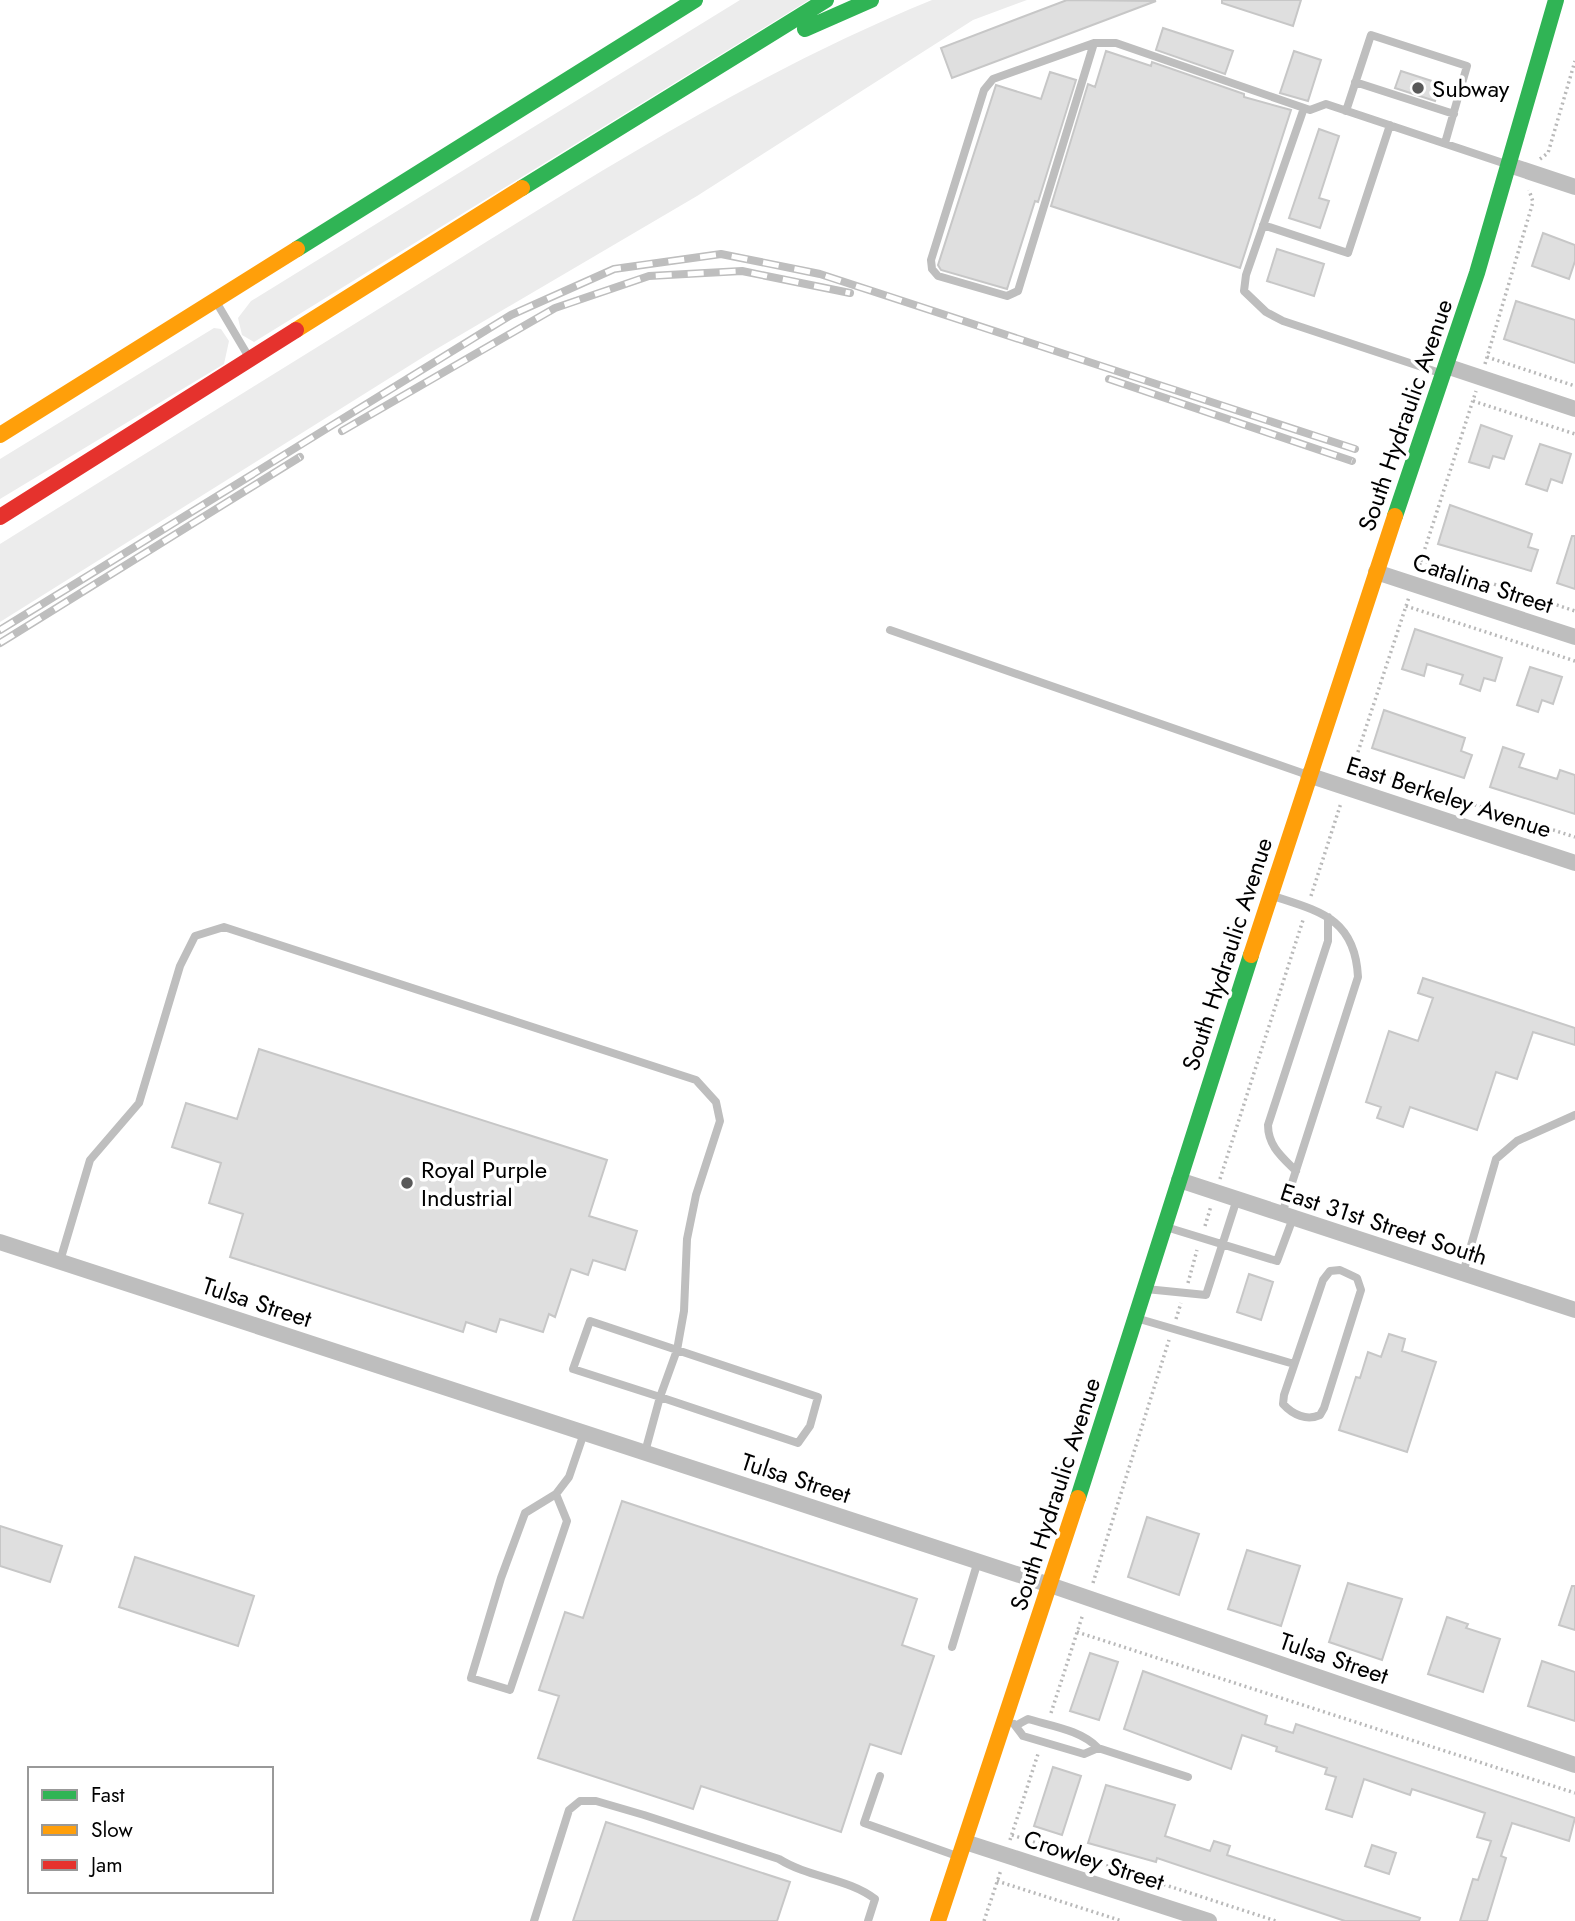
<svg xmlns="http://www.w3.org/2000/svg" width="1575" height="1921" viewBox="0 0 1575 1921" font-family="Jost,sans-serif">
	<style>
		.green { fill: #ececec }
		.building { fill: #dfdfdf; stroke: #c7c7c7; stroke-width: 2 }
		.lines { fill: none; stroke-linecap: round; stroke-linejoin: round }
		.path { stroke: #b9b9b9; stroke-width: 3.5; stroke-dasharray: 2 3.5; stroke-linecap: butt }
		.lane { stroke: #bebebe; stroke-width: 8 }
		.street { stroke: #bebebe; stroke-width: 16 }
		.fast { stroke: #30b455; stroke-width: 16 }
		.slow { stroke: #ff9f0a; stroke-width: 16 }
		.jam { stroke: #e5322d; stroke-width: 16 }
		.rail-casing { stroke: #bebebe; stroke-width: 8 }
		.rail { stroke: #fff; stroke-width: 5; stroke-dasharray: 16; stroke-linecap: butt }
		.poi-dot { fill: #595959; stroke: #fff; stroke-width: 2.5 }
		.labels { text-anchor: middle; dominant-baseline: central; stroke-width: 7; stroke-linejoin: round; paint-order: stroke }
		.poi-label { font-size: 24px; fill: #000; stroke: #fff; text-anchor: start }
		.street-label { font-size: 24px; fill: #000; stroke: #fff }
	</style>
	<rect width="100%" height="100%" fill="#fff"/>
	<!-- green -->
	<path class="green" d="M 740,0 L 809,0 L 254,342 L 242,335 L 238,318 L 251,301 Z
		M 932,0 L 1027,0 L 973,20 L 697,196 L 428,354 L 0,622 L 0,544 C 146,453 292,363 438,272 C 599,172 756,72 932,0 Z
		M 214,328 L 221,329 L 229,341 L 224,364 L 0,499 L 0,459 Z"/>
	<!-- building -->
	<path class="building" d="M 1067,0 L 1156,1 L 952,78 L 941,48 Z
		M 1222,0 L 1301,0 L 1293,26 L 1222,3 Z
		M 1163,28 L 1233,51 L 1225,74 L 1156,50 Z
		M 1106,51 L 1151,66 L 1152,62 L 1244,94 L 1244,97 L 1291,110 L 1240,268 L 1051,206 L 1088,84 L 1095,87 Z
		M 1294,51 L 1321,60 L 1308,101 L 1280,93 Z
		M 1401,71 L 1441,84 L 1435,101 L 1395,88 Z
		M 1050,72 L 1076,80 L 1038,202 L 1035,201 L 1007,289 L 941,270 L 938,265 L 996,85 L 1041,99 Z
		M 1319,129 L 1339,136 L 1319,198 L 1329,201 L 1320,228 L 1289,218 Z
		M 1543,233 L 1575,245 L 1575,261 L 1569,279 L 1532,266 Z
		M 1277,249 L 1324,264 L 1314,296 L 1267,281 Z
		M 1516,301 L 1575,320 L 1575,363 L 1504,339 Z
		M 1481,425 L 1512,436 L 1504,459 L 1493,456 L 1489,468 L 1469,462 Z
		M 1540,444 L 1571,454 L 1562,483 L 1551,479 L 1547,491 L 1526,484 Z
		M 1450,505 L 1532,534 L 1528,547 L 1538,550 L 1531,571 L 1438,544 Z
		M 1572,536 L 1575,536 L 1575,589 L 1557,583 Z
		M 1415,629 L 1502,658 L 1495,681 L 1484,678 L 1480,691 L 1460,684 L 1463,675 L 1427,664 L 1424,676 L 1402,669 Z
		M 1530,667 L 1562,677 L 1553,704 L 1542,700 L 1538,712 L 1517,705 Z
		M 1384,710 L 1465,738 L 1461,751 L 1472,755 L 1464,778 L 1372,748 Z
		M 1503,747 L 1524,754 L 1519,767 L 1557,779 L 1560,770 L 1575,775 L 1575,814 L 1490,787 Z
		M 1423,978 L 1575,1028 L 1575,1045 L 1533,1032 L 1517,1079 L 1496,1072 L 1477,1130 L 1410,1107 L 1403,1127 L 1377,1118 L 1381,1107 L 1366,1102 L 1389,1031 L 1418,1041 L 1433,998 L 1418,993 Z
		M 259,1049 L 607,1160 L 589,1216 L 637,1231 L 625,1270 L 593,1260 L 588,1275 L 571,1269 L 555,1317 L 549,1314 L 543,1332 L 500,1319 L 496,1332 L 466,1322 L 463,1332 L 230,1257 L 243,1214 L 209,1203 L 221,1163 L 172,1147 L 186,1103 L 237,1119 Z
		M 1249,1274 L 1273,1282 L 1261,1320 L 1237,1312 Z
		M 1389,1334 L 1405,1339 L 1402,1351 L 1436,1362 L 1407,1452 L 1339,1430 L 1356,1377 L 1360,1378 L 1368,1352 L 1381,1357 Z
		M 622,1501 L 917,1599 L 902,1645 L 934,1656 L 901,1754 L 870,1744 L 841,1832 L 701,1786 L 693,1809 L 538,1758 L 559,1696 L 539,1690 L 565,1612 L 583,1618 Z
		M 1147,1517 L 1199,1534 L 1179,1595 L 1128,1577 Z
		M 0,1526 L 62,1546 L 50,1582 L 0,1566 Z
		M 1247,1550 L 1300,1566 L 1281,1626 L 1228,1609 Z
		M 135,1557 L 254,1596 L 238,1646 L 119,1607 Z
		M 1348,1583 L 1402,1599 L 1382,1660 L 1329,1642 Z
		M 1572,1586 L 1575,1586 L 1575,1630 L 1559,1625 Z
		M 1447,1617 L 1468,1624 L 1466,1628 L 1500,1639 L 1483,1692 L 1428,1674 Z
		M 1090,1653 L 1118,1662 L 1099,1720 L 1070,1711 Z
		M 1542,1661 L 1575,1672 L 1575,1721 L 1528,1706 Z
		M 1143,1671 L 1267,1716 L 1265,1724 L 1293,1733 L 1296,1724 L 1575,1818 L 1569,1841 L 1512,1823 L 1501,1856 L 1506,1858 L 1487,1921 L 1460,1921 L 1473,1879 L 1478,1880 L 1491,1841 L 1477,1837 L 1485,1813 L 1412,1789 L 1410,1795 L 1364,1779 L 1352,1817 L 1326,1809 L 1336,1777 L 1325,1774 L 1327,1768 L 1276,1751 L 1277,1747 L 1242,1735 L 1231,1769 L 1124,1729 Z
		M 1053,1767 L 1081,1776 L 1062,1835 L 1034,1826 Z
		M 1106,1785 L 1175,1805 L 1165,1836 L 1210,1851 L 1214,1841 L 1230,1846 L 1227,1855 L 1420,1918 L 1419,1921 L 1345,1921 L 1157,1858 L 1156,1862 L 1088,1843 Z
		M 606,1822 L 790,1882 L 777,1921 L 573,1921 Z
		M 1372,1845 L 1396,1853 L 1389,1874 L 1365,1866 Z"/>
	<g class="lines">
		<!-- path -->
		<path class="path" d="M 1540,159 L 1548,153 L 1575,61
			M 1487,357 L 1575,386
			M 1485,364 L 1533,202 L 1529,190
			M 1473,401 L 1575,434
			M 1421,560 L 1575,611
			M 1418,570 L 1476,391
			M 1406,606 L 1575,661
			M 1354,766 L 1575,837
			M 1351,773 L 1409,597
			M 1311,896 L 1341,803
			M 1220,1179 L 1303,920
			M 1205,1226 L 1211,1206
			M 1188,1283 L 1197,1250
			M 1176,1319 L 1181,1303
			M 1093,1583 L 1169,1340
			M 1077,1632 L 1575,1793
			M 1051,1713 L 1083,1614
			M 1012,1835 L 1276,1921
			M 1010,1840 L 1038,1754
			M 997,1881 L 1122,1921
			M 984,1921 L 1001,1870"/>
		<!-- lane -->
		<path class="lane" d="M 1094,43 L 1018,291 L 1007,296 L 938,276 L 932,269 L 931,260 L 984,90 L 993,79 L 1094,43 L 1116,43 L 1310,110 L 1326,104 L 1506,164
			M 1355,82 L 1454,114
			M 1304,108 L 1246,275 L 1244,291 L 1266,312 L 1283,321 L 1440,373
			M 1346,111 L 1371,35 L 1467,66 L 1445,143
			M 1263,225 L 1348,253 L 1390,125
			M 218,305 L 247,354
			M 890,630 L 1308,775
			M 1270,895 C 1318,911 1355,917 1358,977 L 1282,1214
			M 1296,1171 C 1282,1157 1268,1146 1268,1125 L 1328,941 L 1328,917
			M 1166,1227 L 1277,1261 L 1293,1218
			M 60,1261 L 90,1160 L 139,1103 L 180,966 L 195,936 L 224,927 L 696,1080 L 716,1102 L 720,1121 L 696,1195 L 687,1239 L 684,1311 L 677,1350 L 660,1397 L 573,1369 L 590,1321 C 666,1346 742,1371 818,1397 L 810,1426 L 798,1443 L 660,1397 L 645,1452
			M 1340,1270 L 1357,1278 L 1361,1290 L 1324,1408 L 1320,1415 C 1307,1421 1293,1415 1283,1404 L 1284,1395 L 1323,1280 L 1330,1271 Z
			M 1463,1273 L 1496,1159 L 1517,1141 L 1575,1115
			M 1146,1289 L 1206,1295 L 1237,1199
			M 1136,1318 L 1294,1364
			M 556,1494 L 567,1521 L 510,1690 L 471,1678 L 501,1578 L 525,1513 Z
			M 556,1494 L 569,1477 L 584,1433
			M 952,1647 L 978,1561
			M 1014,1724 L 1023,1736 L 1084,1754 L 1098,1748
			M 1017,1725 L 1028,1719 C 1051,1726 1081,1730 1098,1748 L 1188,1777
			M 880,1776 L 864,1823 L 957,1856
			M 534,1921 L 569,1810 L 580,1801 L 596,1801 L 644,1815 L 779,1859 C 809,1878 848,1878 875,1899 L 868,1921"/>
		<!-- street -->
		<path class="street" d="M 1509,165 L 1575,187
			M 1446,366 L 1575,409
			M 1376,572 L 1575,637
			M 1308,775 L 1575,863
			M 1179,1180 L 1575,1310
			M 0,1242 L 1050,1585 L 1575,1765
			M 965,1842 L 1209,1921"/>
		<!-- fast -->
		<path class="fast" d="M 805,29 L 871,0
			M 522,188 L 826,0
			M 297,249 L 695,0
			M 1395,516 L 1477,273 L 1556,0
			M 1078,1498 L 1251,955"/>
		<!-- slow -->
		<path class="slow" d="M 296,330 L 522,188
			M 0,435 L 297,249
			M 1251,955 L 1395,516
			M 938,1921 L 1078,1498"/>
		<!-- jam -->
		<path class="jam" d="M 0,517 L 296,330"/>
		<defs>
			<path id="rail" d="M 1109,379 L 1352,461
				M 342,431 L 555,308 L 649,276 L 742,271 L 850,293
				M 0,630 L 511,315 L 614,269 L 721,254 L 820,274 L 1355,449
				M 0,643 L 300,457"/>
		</defs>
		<!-- rail casing -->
		<use href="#rail" class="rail-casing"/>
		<!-- rail -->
		<use href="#rail" class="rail"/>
	</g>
	<!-- markers -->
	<g class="poi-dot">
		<circle cx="1418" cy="88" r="7"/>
		<circle cx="407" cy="1183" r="7"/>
	</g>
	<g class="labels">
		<!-- poi labels -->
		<g class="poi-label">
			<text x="1432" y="88">Subway</text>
			<text x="421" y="1169">Royal Purple<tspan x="421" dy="28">Industrial</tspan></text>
		</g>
		<!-- street labels -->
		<g class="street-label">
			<text transform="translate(1405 415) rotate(-71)">South Hydraulic Avenue</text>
			<text transform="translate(1483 583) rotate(18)">Catalina Street</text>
			<text transform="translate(1449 797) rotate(18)">East Berkeley Avenue</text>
			<text transform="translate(1227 954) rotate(-72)">South Hydraulic Avenue</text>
			<text transform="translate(1384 1224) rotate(18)">East 31st Street South</text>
			<text transform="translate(257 1302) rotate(18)">Tulsa Street</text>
			<text transform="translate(796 1478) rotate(18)">Tulsa Street</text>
			<text transform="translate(1055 1494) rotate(-72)">South Hydraulic Avenue</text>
			<text transform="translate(1334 1658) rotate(19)">Tulsa Street</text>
			<text transform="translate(1094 1860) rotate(18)">Crowley Street</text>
		</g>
	</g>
	<!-- legend -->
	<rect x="28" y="1767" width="245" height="126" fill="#ffffff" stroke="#999999" stroke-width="2"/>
	<rect x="42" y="1790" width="35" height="10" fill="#30b455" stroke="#999999" stroke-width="2"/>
	<text x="91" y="1802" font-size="21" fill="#000000">Fast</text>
	<rect x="42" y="1825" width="35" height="10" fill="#ff9f0a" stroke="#999999" stroke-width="2"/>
	<text x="91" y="1837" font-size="21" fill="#000000">Slow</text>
	<rect x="42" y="1860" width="35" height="10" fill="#e5322d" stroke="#999999" stroke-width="2"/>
	<text x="91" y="1872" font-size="21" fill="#000000">Jam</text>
</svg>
